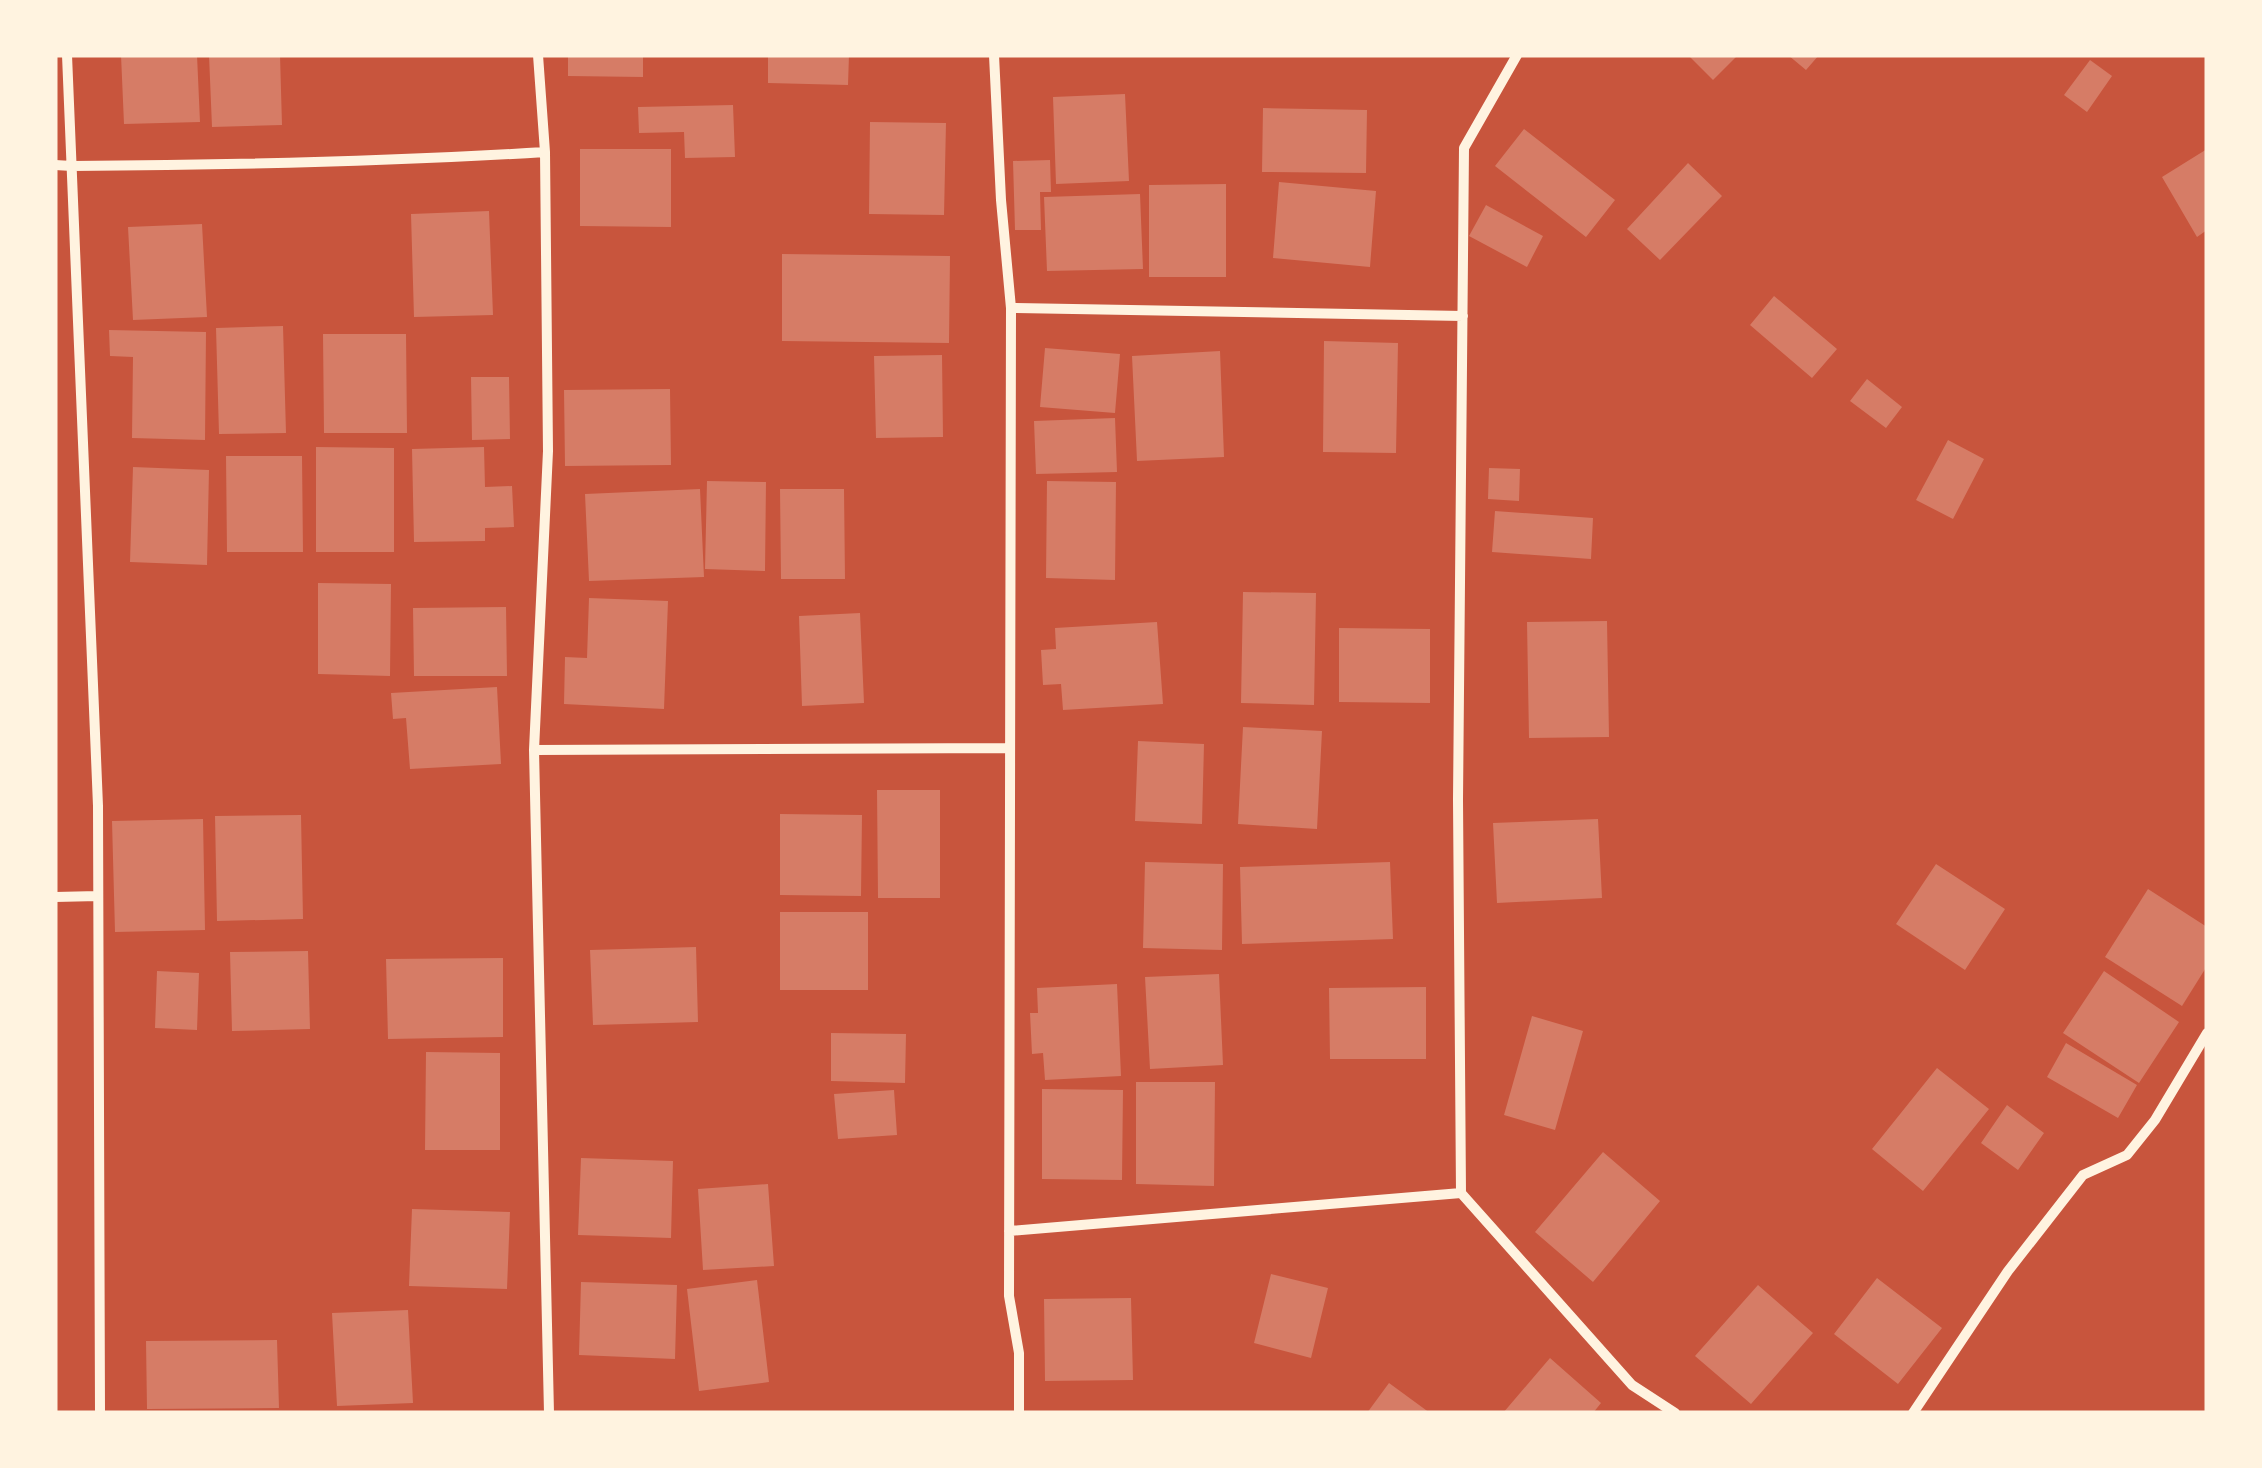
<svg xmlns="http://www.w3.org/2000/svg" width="2262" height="1468" viewBox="0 0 2262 1468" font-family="'Noto Sans',sans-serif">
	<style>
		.building { fill: #d67c66 }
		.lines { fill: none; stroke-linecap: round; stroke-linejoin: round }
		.minor { stroke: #fff3e0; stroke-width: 10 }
	</style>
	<rect width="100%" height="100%" fill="#c8553d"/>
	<!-- building -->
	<path class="building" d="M 121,55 L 197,55 L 200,122 L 124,124 Z
		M 209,55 L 280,55 L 282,125 L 212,127 Z
		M 568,55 L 643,55 L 643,77 L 568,76 Z
		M 768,55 L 849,55 L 848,85 L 768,83 Z
		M 1688,55 L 1738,55 L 1713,80 Z
		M 1788,55 L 1819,55 L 1806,70 Z
		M 2090,60 L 2112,76 L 2087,112 L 2064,95 Z
		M 1125,94 L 1129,181 L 1056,184 L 1053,97 Z
		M 733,105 L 735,157 L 685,158 L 684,132 L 639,133 L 638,107 Z
		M 1263,108 L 1367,110 L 1366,173 L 1262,172 Z
		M 870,122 L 946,123 L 944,215 L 869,214 Z
		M 1524,129 L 1615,200 L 1586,237 L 1495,166 Z
		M 580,149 L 671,149 L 671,227 L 580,226 Z
		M 2207,149 L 2207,230 L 2197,237 L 2162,177 Z
		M 1050,160 L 1051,192 L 1040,192 L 1041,230 L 1015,230 L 1013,161 Z
		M 1688,163 L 1722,196 L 1660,260 L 1627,229 Z
		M 1279,182 L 1376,191 L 1370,267 L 1273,258 Z
		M 1226,184 L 1226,277 L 1149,277 L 1149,185 Z
		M 1140,194 L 1143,269 L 1047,271 L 1044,197 Z
		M 1486,205 L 1543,236 L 1527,267 L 1469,236 Z
		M 489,211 L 493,315 L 414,317 L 411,214 Z
		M 202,224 L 207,317 L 133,320 L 128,227 Z
		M 782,254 L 950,256 L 949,343 L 782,341 Z
		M 1774,296 L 1837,349 L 1812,378 L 1750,325 Z
		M 283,326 L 286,433 L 219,434 L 216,328 Z
		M 109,330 L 206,332 L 205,440 L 132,438 L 133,357 L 110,356 Z
		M 323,334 L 406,334 L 407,433 L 324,433 Z
		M 1324,341 L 1398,343 L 1396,453 L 1323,452 Z
		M 1045,348 L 1120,354 L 1115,413 L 1040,407 Z
		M 1220,351 L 1224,457 L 1137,461 L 1132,356 Z
		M 942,355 L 943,437 L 876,438 L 874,356 Z
		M 471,377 L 509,377 L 510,439 L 472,440 Z
		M 1867,379 L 1902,407 L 1886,428 L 1850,401 Z
		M 670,389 L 671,465 L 565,466 L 564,390 Z
		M 1115,418 L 1117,472 L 1036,474 L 1034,421 Z
		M 1948,440 L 1984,459 L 1953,519 L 1916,500 Z
		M 316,447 L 394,448 L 394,552 L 316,552 Z
		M 484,447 L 485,487 L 512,486 L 514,527 L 485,528 L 485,541 L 414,542 L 412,449 Z
		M 226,456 L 302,456 L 303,552 L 227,552 Z
		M 133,467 L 209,470 L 207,565 L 130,562 Z
		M 1489,468 L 1520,469 L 1519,501 L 1488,499 Z
		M 707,481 L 766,482 L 765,571 L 705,569 Z
		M 1047,481 L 1116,482 L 1115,580 L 1046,578 Z
		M 700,489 L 704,577 L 589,581 L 585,494 Z
		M 780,489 L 844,489 L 845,579 L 781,579 Z
		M 1495,511 L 1593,518 L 1591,559 L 1492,552 Z
		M 318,583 L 391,584 L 390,676 L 318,674 Z
		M 1243,592 L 1316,593 L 1314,705 L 1241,703 Z
		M 589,598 L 668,601 L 664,709 L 564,704 L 565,657 L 587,658 Z
		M 506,607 L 507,676 L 414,676 L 413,608 Z
		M 860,613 L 864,703 L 802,706 L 799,616 Z
		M 1607,621 L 1609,737 L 1529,738 L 1527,622 Z
		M 1157,622 L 1163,704 L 1063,710 L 1061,684 L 1043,685 L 1041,650 L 1056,649 L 1055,628 Z
		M 1339,628 L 1430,629 L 1430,703 L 1339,702 Z
		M 497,687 L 501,764 L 410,769 L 406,718 L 393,719 L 391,693 Z
		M 1243,727 L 1322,731 L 1317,829 L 1238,824 Z
		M 1138,741 L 1204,744 L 1202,824 L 1135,821 Z
		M 877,790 L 940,790 L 940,898 L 878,898 Z
		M 780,814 L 862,815 L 861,896 L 780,895 Z
		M 301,815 L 303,919 L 217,921 L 215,816 Z
		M 203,819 L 205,930 L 115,932 L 112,821 Z
		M 1598,819 L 1602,898 L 1497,903 L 1493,823 Z
		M 1145,862 L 1223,864 L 1222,950 L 1143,948 Z
		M 1390,862 L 1393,939 L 1242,944 L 1240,867 Z
		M 1936,864 L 2005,909 L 1965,970 L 1896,924 Z
		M 2148,889 L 2207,927 L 2207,966 L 2182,1006 L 2105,957 Z
		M 780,912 L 868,912 L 868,990 L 780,990 Z
		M 696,947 L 698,1022 L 593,1025 L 590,950 Z
		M 308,951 L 310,1029 L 232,1031 L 230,952 Z
		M 503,958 L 503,1037 L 388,1039 L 386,959 Z
		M 157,971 L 199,973 L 197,1030 L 155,1028 Z
		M 2104,971 L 2179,1022 L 2139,1083 L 2063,1033 Z
		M 1219,974 L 1223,1065 L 1150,1069 L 1145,977 Z
		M 1117,984 L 1121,1076 L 1045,1080 L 1043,1053 L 1032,1054 L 1030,1013 L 1038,1013 L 1037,988 Z
		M 1426,987 L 1426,1059 L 1330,1059 L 1329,988 Z
		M 1532,1016 L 1583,1031 L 1555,1130 L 1504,1115 Z
		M 831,1033 L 906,1034 L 905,1083 L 831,1081 Z
		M 2066,1043 L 2137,1085 L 2118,1118 L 2047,1077 Z
		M 426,1052 L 500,1053 L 500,1150 L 425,1150 Z
		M 1937,1068 L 1989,1109 L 1923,1191 L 1872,1149 Z
		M 1136,1082 L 1215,1082 L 1214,1186 L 1136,1184 Z
		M 1042,1089 L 1123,1090 L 1122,1180 L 1042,1179 Z
		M 894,1090 L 897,1135 L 838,1139 L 834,1094 Z
		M 2007,1105 L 2044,1133 L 2018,1170 L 1981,1143 Z
		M 1603,1152 L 1660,1201 L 1593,1282 L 1535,1232 Z
		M 581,1158 L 673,1161 L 671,1238 L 578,1235 Z
		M 768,1184 L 774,1266 L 703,1270 L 698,1189 Z
		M 412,1209 L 510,1212 L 507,1289 L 409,1286 Z
		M 1271,1274 L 1328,1288 L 1311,1358 L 1254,1343 Z
		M 1877,1278 L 1942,1328 L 1898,1384 L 1834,1334 Z
		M 757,1280 L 769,1382 L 699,1391 L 687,1289 Z
		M 581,1282 L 677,1285 L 675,1359 L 579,1355 Z
		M 1758,1285 L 1813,1333 L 1751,1404 L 1695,1356 Z
		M 1131,1298 L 1133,1380 L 1045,1381 L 1044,1299 Z
		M 408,1310 L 413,1403 L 337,1406 L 332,1313 Z
		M 277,1340 L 279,1408 L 147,1409 L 146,1341 Z
		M 1550,1358 L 1601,1403 L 1593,1413 L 1503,1413 Z
		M 1389,1383 L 1430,1413 L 1367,1413 Z"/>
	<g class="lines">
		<!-- minor -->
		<path class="minor" d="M 67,55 L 98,806 L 100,1413
			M 538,55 L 545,152 L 548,451 L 534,750 L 549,1413
			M 994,55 L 1001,200 L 1011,308 L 1009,1296 L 1019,1353 L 1019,1413
			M 55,165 L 72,166 C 230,165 387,162 545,152
			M 1011,308 L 1463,316
			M 534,750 L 1010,748
			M 55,897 L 98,896
			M 1461,1193 L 1458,800 L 1464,148 L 1517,55
			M 1009,1231 L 1461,1193 L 1632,1385 L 1675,1413
			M 1913,1413 L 2008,1271 L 2083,1175 L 2127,1155 L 2155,1120 L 2207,1033"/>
	</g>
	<!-- border -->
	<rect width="2262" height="1468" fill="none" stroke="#fff3e0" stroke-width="115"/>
</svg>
